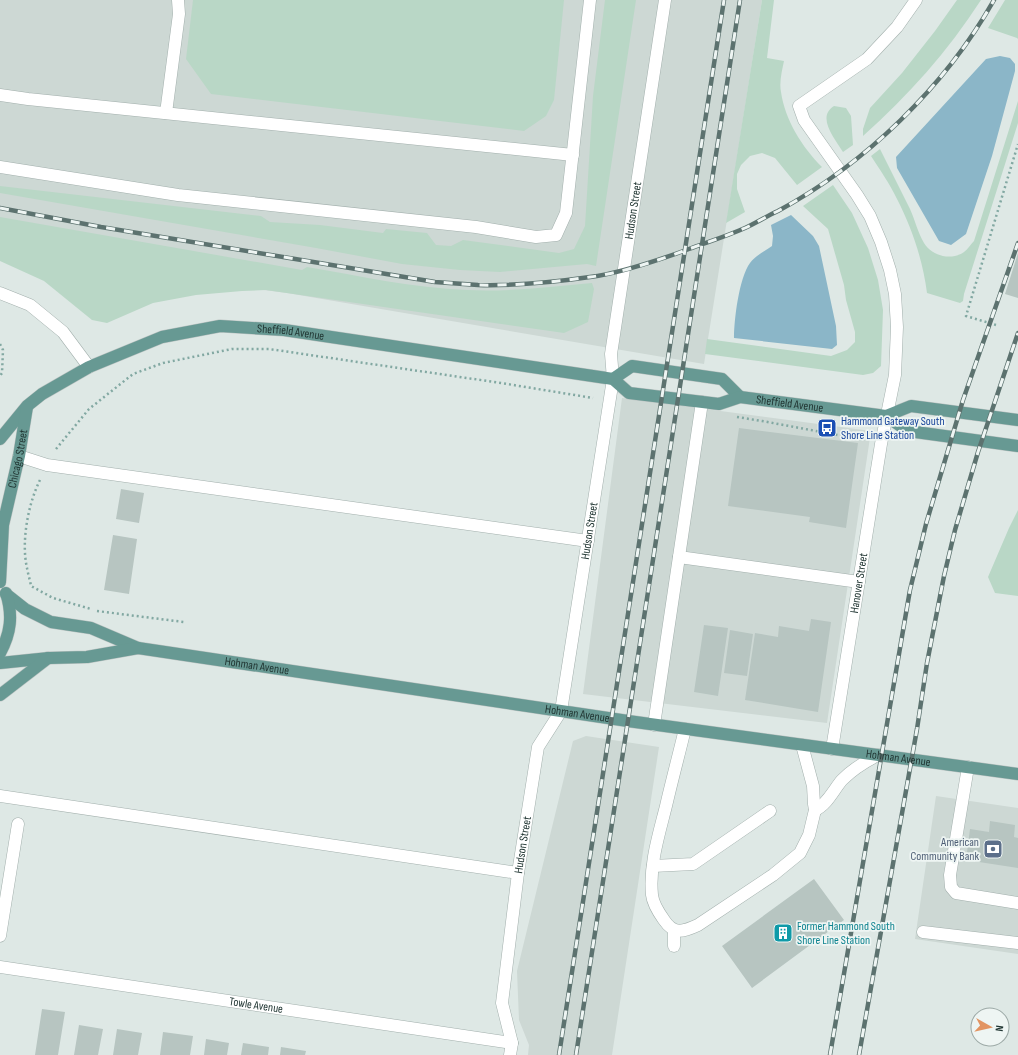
<svg xmlns="http://www.w3.org/2000/svg" width="1018" height="1055" viewBox="0 0 1018 1055" font-family="'Sofia Sans Condensed',sans-serif">
	<style>
		.built { fill: #cdd8d4 }
		.green { fill: #b9d7c6 }
		.water { fill: #8bb6c8 }
		.building { fill: #b7c5c1 }
		.lines { fill: none; stroke-linecap: round; stroke-linejoin: round }
		.minor-casing { stroke: #a2afac; stroke-width: 13 }
		.major-casing { stroke: #bcc3c2; stroke-width: 13 }
		.path { stroke: #82a8a2; stroke-width: 2.5; stroke-dasharray: 2 3; stroke-linecap: butt }
		.minor { stroke: #fff; stroke-width: 12 }
		.major { stroke: #679993; stroke-width: 12 }
		.rail-casing { stroke: #5c726f; stroke-width: 4.5 }
		.rail { stroke: #eef5f3; stroke-width: 3; stroke-dasharray: 9; stroke-linecap: butt }
		.labels { text-anchor: middle; dominant-baseline: central; stroke-width: 3.5; stroke-linejoin: round; paint-order: stroke }
		.street-label { font-size: 12px; fill: #213633; stroke: #eef5f3 }
		.transit-label { font-size: 12px; fill: #164399; stroke: #eef5f3; text-anchor: start }
		.service-label { font-size: 12px; fill: #4e5e75; stroke: #eef5f3; text-anchor: end }
		.culture-label { font-size: 12px; fill: #0d838f; stroke: #eef5f3; text-anchor: start }
	</style>
	<rect width="100%" height="100%" fill="#dee8e5"/>
	<!-- built -->
	<path class="built" d="M 0,0 L 762,0 L 704,364 L 287,293 L 0,256 Z
		M 622,398 L 871,431 L 827,723 L 583,694 Z
		M 586,736 L 659,747 L 612,1055 L 528,1055 L 529,1045 L 519,1020 L 517,971 L 573,741 Z
		M 936,796 L 1018,808 L 1018,954 L 915,939 Z"/>
	<!-- green -->
	<path class="green" d="M 193,0 L 564,0 L 554,100 L 546,116 L 524,131 L 211,94 L 186,59 Z
		M 605,0 L 636,0 L 596,266 L 587,264 L 500,272 L 460,270 L 402,264 L 316,248 L 0,193 L 0,186 L 261,216 L 270,222 L 320,225 L 383,233 L 386,229 L 427,233 L 436,245 L 451,246 L 463,240 L 559,253 L 574,249 L 585,226 L 593,96 Z
		M 762,0 L 774,0 L 767,58 L 784,61 C 782,71 779,82 781,92 C 785,120 802,147 822,167 L 797,185 L 775,158 L 762,153 L 750,156 L 741,165 L 737,174 L 737,189 L 745,212 L 726,223 Z
		M 957,0 L 981,0 C 948,51 908,96 863,136 L 863,129 L 870,108 L 902,73 L 935,31 Z
		M 1005,0 L 1018,0 L 1018,39 L 1017,38 L 988,28 Z
		M 1018,101 L 1018,123 L 964,294 L 963,301 L 960,303 L 927,293 C 923,261 912,228 897,199 C 890,184 880,170 871,156 L 880,149 C 890,169 900,189 910,209 C 915,220 918,233 924,243 C 932,256 951,261 964,252 C 968,249 971,244 974,241 Z
		M 834,106 L 846,108 L 851,116 L 853,145 L 843,152 C 835,139 816,117 834,106 Z
		M 833,185 L 852,213 L 868,248 L 878,280 L 883,310 L 881,366 L 873,373 L 863,375 L 705,354 L 707,339 L 831,356 L 847,350 L 855,342 L 855,332 L 846,300 L 844,285 L 828,229 L 803,206 Z
		M 0,217 L 302,270 L 307,267 C 360,276 413,288 467,290 C 509,292 550,287 592,283 L 594,289 L 588,322 L 564,333 L 266,290 L 242,291 L 196,295 L 153,303 L 107,323 L 92,320 L 44,281 L 0,261 Z
		M 1018,510 L 1018,596 L 995,593 L 988,577 L 1009,528 Z"/>
	<!-- water -->
	<path class="water" d="M 1000,56 L 1010,58 L 1015,64 L 1015,71 L 992,156 L 966,234 L 951,245 L 939,241 L 897,168 L 896,157 L 986,59 Z
		M 791,215 L 813,236 L 819,246 L 836,326 L 837,345 L 832,349 L 734,338 C 734,320 739,278 750,263 C 755,256 765,251 772,246 L 773,236 L 771,225 Z"/>
	<!-- building -->
	<path class="building" d="M 1018,253 L 1018,298 L 1005,294 Z
		M 739,428 L 858,443 L 846,528 L 809,522 L 810,517 L 728,506 Z
		M 121,489 L 144,493 L 139,523 L 116,519 Z
		M 113,535 L 137,539 L 129,594 L 104,590 Z
		M 811,619 L 831,622 L 818,712 L 745,700 L 755,633 L 778,637 L 779,626 L 809,631 Z
		M 704,625 L 728,628 L 718,696 L 694,692 Z
		M 730,630 L 753,634 L 747,676 L 724,673 Z
		M 990,821 L 1015,825 L 1014,837 L 1018,838 L 1018,868 L 966,860 L 970,829 L 989,832 Z
		M 814,879 L 844,920 L 752,988 L 722,946 Z
		M 42,1009 L 65,1012 L 58,1055 L 35,1055 Z
		M 79,1025 L 103,1029 L 98,1055 L 74,1055 Z
		M 117,1029 L 142,1033 L 138,1055 L 113,1055 Z
		M 163,1032 L 193,1036 L 190,1055 L 160,1055 Z
		M 206,1039 L 229,1043 L 227,1055 L 204,1055 Z
		M 243,1043 L 269,1047 L 268,1055 L 241,1055 Z
		M 281,1047 L 306,1051 L 305,1055 L 280,1055 Z"/>
	<g class="lines">
		<defs>
			<g id="minor">
				<path d="M 0,95 L 28,99 L 573,155"/>
				<path d="M 166,113 L 179,14 L 178,0"/>
				<path d="M 0,167 L 178,195 L 476,227 L 536,237 L 556,235 L 566,213 L 590,0"/>
				<path d="M 0,293 L 30,305 L 63,332 L 89,367"/>
				<path d="M 19,456 L 47,465 L 588,541"/>
				<path d="M 679,557 L 859,582"/>
				<path d="M 654,725 L 702,402"/>
				<path d="M 685,729 C 679,754 672,780 666,806 C 659,834 649,865 652,895 C 653,904 659,913 664,920 C 674,935 683,932 698,925 L 773,875 L 800,853 L 809,835 L 815,810 L 814,804 L 813,786 L 802,745"/>
				<path id="s1" d="M 832,749 L 881,444 L 895,375 L 897,327 L 895,294 L 890,270 L 881,242 L 870,216 L 857,195 L 804,120 L 799,106 L 867,59 L 897,27 L 916,0"/>
				<path d="M 968,767 L 950,875 L 951,887 L 956,893 L 1018,903"/>
				<path d="M 0,796 L 518,873"/>
				<path d="M 815,810 C 827,805 834,789 842,780 C 853,769 864,762 878,755"/>
				<path d="M 653,866 L 693,864 L 770,811"/>
				<path d="M 923,932 L 1018,943"/>
				<path d="M 0,936 L 18,824"/>
				<path d="M 674,946 L 674,930"/>
				<path id="s2" d="M 0,967 L 512,1043"/>
				<path id="s3" d="M 510,1055 L 512,1043 L 502,1003 L 518,873 L 538,747 L 561,711 L 613,379 L 611,354 L 665,0"/>
			</g>
			<g id="major">
				<path d="M 613,379 L 632,366 L 722,379 L 740,397"/>
				<path d="M 886,416 L 911,406 L 1018,420"/>
				<path id="s4" d="M 0,439 L 27,406 L 42,394 L 89,367 L 162,337 L 220,326 L 284,330 L 613,379 L 629,393 L 719,404 L 740,397 L 886,416 L 908,431 L 1018,446"/>
				<path id="s5" d="M 0,582 L 3,525 L 19,456 L 27,407"/>
				<path id="s6" d="M 6,594 L 25,609 L 51,622 L 91,628 L 138,648 L 628,721 L 1018,774"/>
				<path d="M 0,653 C 11,633 13,615 6,593"/>
				<path d="M 0,663 L 49,658 L 87,657 L 138,648"/>
				<path d="M 0,695 L 48,658"/>
			</g>
		</defs>
		<!-- minor casing -->
		<use href="#minor" class="minor-casing"/>
		<!-- major casing -->
		<use href="#major" class="major-casing"/>
		<!-- path -->
		<path class="path" d="M 996,325 L 966,316 L 1018,144
			M 0,344 L 3,350 L 2,373 L 0,376
			M 737,417 L 762,421 L 865,440
			M 56,449 L 89,409 L 133,374 L 163,363 L 232,349 L 269,349 L 501,383 L 593,398
			M 40,480 C 28,504 21,542 27,568 C 28,574 30,580 31,586 L 53,598 L 91,609
			M 97,611 L 184,622"/>
		<!-- minor -->
		<use href="#minor" class="minor"/>
		<!-- major -->
		<use href="#major" class="major"/>
		<defs>
			<path id="rail" d="M 0,208 L 101,227 L 435,282 C 449,283 463,284 478,285 C 513,286 555,282 590,277 C 622,273 659,260 689,249 C 708,242 727,236 745,228 C 756,223 767,216 778,211 C 865,164 945,87 994,0
				M 559,1055 L 724,0
				M 576,1055 L 740,0
				M 830,1055 L 910,590 L 926,524 L 963,400 L 1018,243
				M 859,1055 L 917,729 L 927,663 L 944,576 L 955,530 L 978,452 L 1018,333"/>
		</defs>
		<!-- rail casing -->
		<use href="#rail" class="rail-casing"/>
		<!-- rail -->
		<use href="#rail" class="rail"/>
	</g>
	<!-- icons -->
	<defs>
		<symbol id="bus-square" viewBox="-11 -11 22 22"><rect x="-9" y="-9" width="18" height="18" rx="4" fill="#1a4fb4" stroke="#eef5f3"/><path d="M-5-6H5V4H4V6H2V4H-2V6H-4V4H-5ZM-3.5-4V0h7V-4ZM-3.5 1.2v1.5H-2V1.2ZM2 1.2v1.5H3.5V1.2Z" fill="#fff"/></symbol>
		<symbol id="bank-square" viewBox="-11 -11 22 22"><rect x="-9" y="-9" width="18" height="18" rx="4" fill="#5c6f8a" stroke="#eef5f3"/><path d="M-6-4H6V4H-6ZM0-2.3a2.3 2.3 0 1 0 0 4.6a2.3 2.3 0 1 0 0-4.6Z" fill="#fff"/></symbol>
		<symbol id="building-square" viewBox="-11 -11 22 22"><rect x="-9" y="-9" width="18" height="18" rx="4" fill="#0f9aa8" stroke="#eef5f3"/><path d="M-4-6H4V6H1V3H-1V6H-4ZM-2.5-4.3h1.7v1.8h-1.7ZM.8-4.3h1.7v1.8H.8ZM-2.5-1h1.7V.8h-1.7ZM.8-1h1.7V.8H.8Z" fill="#fff"/></symbol>
	</defs>
	<g fill-rule="evenodd">
		<use href="#bus-square" x="816" y="417" width="22" height="22"/>
		<use href="#bank-square" x="982" y="838" width="22" height="22"/>
		<use href="#building-square" x="772" y="922" width="22" height="22"/>
	</g>
	<g class="labels">
		<!-- street labels -->
		<g class="street-label">
			<text stroke="none"><textPath href="#s3" startOffset="861">Hudson Street</textPath></text>
			<text stroke="none"><textPath href="#s4" startOffset="325">Sheffield Avenue</textPath></text>
			<text stroke="none"><textPath href="#s4" startOffset="835">Sheffield Avenue</textPath></text>
			<text stroke="none"><textPath href="#s5" startOffset="125">Chicago Street</textPath></text>
			<text stroke="none"><textPath href="#s3" startOffset="537">Hudson Street</textPath></text>
			<text stroke="none"><textPath href="#s1" startOffset="168">Hanover Street</textPath></text>
			<text stroke="none"><textPath href="#s6" startOffset="265">Hohman Avenue</textPath></text>
			<text stroke="none"><textPath href="#s6" startOffset="589">Hohman Avenue</textPath></text>
			<text stroke="none"><textPath href="#s6" startOffset="913">Hohman Avenue</textPath></text>
			<text stroke="none"><textPath href="#s3" startOffset="213">Hudson Street</textPath></text>
			<text stroke="none"><textPath href="#s2" startOffset="259">Towle Avenue</textPath></text>
		</g>
		<!-- transit labels -->
		<g class="transit-label">
			<text x="841" y="421">Hammond Gateway South<tspan x="841" dy="14">Shore Line Station</tspan></text>
		</g>
		<!-- service labels -->
		<g class="service-label">
			<text x="979" y="842">American<tspan x="979" dy="14">Community Bank</tspan></text>
		</g>
		<!-- culture labels -->
		<g class="culture-label">
			<text x="797" y="926">Former Hammond South<tspan x="797" dy="14">Shore Line Station</tspan></text>
		</g>
	</g>
	<!-- north arrow -->
	<g transform="translate(990 1027) rotate(98)"><circle r="19" fill="#eef5f3" stroke="#9ca9a6"/>
	<path d="M0-3L7 15L0 10L-7 15Z" fill="#e29462"/>
	<text y="-6" font-size="11" font-weight="bold" text-anchor="middle" fill="#213633">N</text>
	</g>
</svg>
